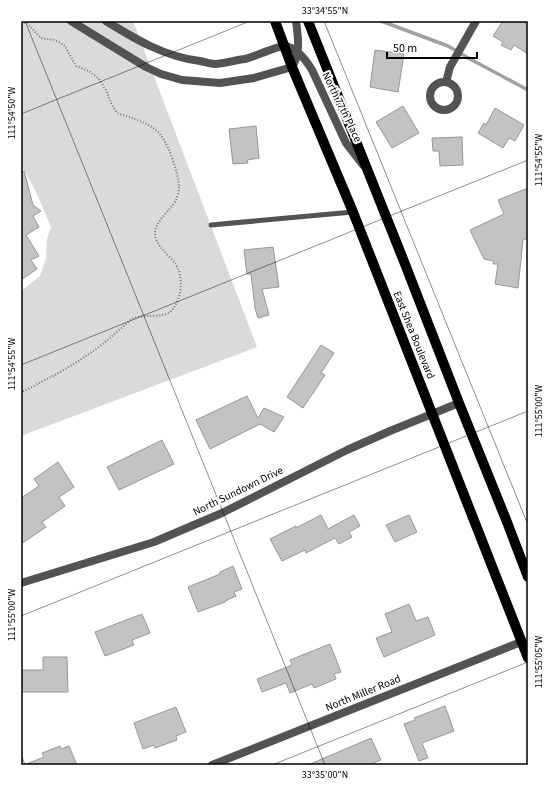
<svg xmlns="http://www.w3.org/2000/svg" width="549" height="786" viewBox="0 0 549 786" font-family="'Source Sans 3',sans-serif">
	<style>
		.green { fill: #dadada }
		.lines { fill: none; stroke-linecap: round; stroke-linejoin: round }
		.stream { stroke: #a1a1a1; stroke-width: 3.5 }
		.building { fill: #c3c3c3; stroke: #979797 }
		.path { stroke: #757575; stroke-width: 2; stroke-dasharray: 1 2; stroke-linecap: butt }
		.service { stroke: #535353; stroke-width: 5 }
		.minor { stroke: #535353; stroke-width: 8 }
		.primary { stroke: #000; stroke-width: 10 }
		.ticks { fill: none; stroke: #000; stroke-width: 1; stroke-opacity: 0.45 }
		.labels { text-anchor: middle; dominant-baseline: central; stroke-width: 4; stroke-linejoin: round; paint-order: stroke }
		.street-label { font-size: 11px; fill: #000; stroke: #fff }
		.neatline { fill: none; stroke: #000; stroke-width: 1.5 }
		.ticks-label { font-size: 10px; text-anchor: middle; fill: #000 }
	</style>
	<rect width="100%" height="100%" fill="#fff"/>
	<!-- green -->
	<path class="green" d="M 21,21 L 133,21 L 257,347 L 21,436 L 21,291 L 40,276 L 46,259 L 47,239 L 51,227 L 36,192 L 21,165 Z"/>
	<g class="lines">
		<!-- stream -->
		<path class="stream" d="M 381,21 L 448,46 L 470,59 L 528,90"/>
	</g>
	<!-- building -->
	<path class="building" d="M 503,21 L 522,21 L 528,25 L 528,54 L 514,45 L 511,50 L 501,45 L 503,42 L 493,36 Z
		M 375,50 L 404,54 L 398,92 L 370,87 Z
		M 403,106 L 419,133 L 392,148 L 376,122 Z
		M 495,108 L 524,125 L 515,141 L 509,138 L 503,148 L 478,133 L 484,123 L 486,125 Z
		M 256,126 L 259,158 L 247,160 L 248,163 L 233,164 L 229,129 Z
		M 462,137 L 463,165 L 440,166 L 439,151 L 433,151 L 432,138 Z
		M 24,171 L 33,205 L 41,211 L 33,216 L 39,227 L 26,235 L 39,256 L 31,260 L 37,269 L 21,280 L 21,172 Z
		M 528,188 L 528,238 L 523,240 L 518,288 L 495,284 L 498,264 L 493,264 L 494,261 L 484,259 L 470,230 L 504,214 L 498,200 Z
		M 273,247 L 279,287 L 262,289 L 269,315 L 258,318 L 255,308 L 251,274 L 247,274 L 244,250 Z
		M 321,345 L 334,353 L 321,373 L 325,375 L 303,408 L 287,397 Z
		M 247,396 L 258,418 L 264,408 L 284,417 L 274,432 L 260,424 L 210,449 L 196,420 Z
		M 162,440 L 174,464 L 119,490 L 107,467 Z
		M 58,462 L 74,487 L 59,497 L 65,506 L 42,522 L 46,527 L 21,544 L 21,498 L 39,486 L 34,479 Z
		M 321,515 L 328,529 L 354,515 L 360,526 L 349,532 L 352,537 L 339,544 L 335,538 L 306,553 L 305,550 L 282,561 L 270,539 L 296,526 L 296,528 Z
		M 409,515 L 417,532 L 395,542 L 386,525 Z
		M 233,566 L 242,589 L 234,592 L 236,596 L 225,601 L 225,602 L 198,612 L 188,587 L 220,574 L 220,572 Z
		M 409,604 L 416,621 L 428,617 L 435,635 L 384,657 L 376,638 L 392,632 L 385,614 Z
		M 142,614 L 150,633 L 132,640 L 134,645 L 105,656 L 95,632 Z
		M 330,644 L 341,672 L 334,674 L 336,679 L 314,688 L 312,684 L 290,693 L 286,683 L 262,692 L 257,679 L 292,665 L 290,660 Z
		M 43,657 L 67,657 L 68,692 L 21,692 L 21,670 L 43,670 Z
		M 445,706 L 454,731 L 422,743 L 428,758 L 419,761 L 404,724 L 415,720 L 414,718 Z
		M 176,707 L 186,732 L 176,736 L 177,740 L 155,748 L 154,745 L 143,749 L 134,723 Z
		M 371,738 L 381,760 L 368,765 L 308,765 Z
		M 60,746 L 61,749 L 69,746 L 77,765 L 24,765 L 44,757 L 42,753 Z"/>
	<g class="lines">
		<!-- path -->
		<path class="path" d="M 21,22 L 27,23 L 41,38 L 54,40 L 59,42 L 65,46 L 76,66 L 89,71 L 99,79 L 106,90 L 111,103 L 117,113 C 131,118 144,121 156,130 C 167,138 179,174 179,188 C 179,192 177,197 176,200 C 171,210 155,221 155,233 C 155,245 168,254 175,263 C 184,276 182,297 173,309 C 165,320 143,313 132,319 C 129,321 126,324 123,327 C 115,333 108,340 100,346 C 84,358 68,368 51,377 C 41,382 31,388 21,392"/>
		<!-- service -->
		<path class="service" d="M 211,225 L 353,212"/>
		<!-- minor -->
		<path class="minor" d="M 71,21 L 146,67 L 161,74 L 182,80 L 220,83 L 254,78 L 292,67 C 301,53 298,37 296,21
			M 106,21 C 135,39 165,57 200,61 C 205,62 210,64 215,64 C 224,64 235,60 245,59 C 254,57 279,45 285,46 C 297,48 306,60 312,70 L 346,143 L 363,165
			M 446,82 L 450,67 L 476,21
			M430 96a14 14 0 1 1 28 0a14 14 0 1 1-28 0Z
			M 21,583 L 154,542 L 222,513 L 347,450 L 390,431 L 459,403
			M 212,765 L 521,642"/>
		<!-- primary -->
		<path class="primary" d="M 275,21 L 292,67 L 353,212 L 528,658
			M 308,21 L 403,259 L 459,403 L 507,522 L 528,577"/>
	</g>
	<!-- ticks -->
	<path class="ticks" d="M 25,21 L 325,765M 324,21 L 528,525M 21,114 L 250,21M 21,365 L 528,160M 21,616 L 528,411M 21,754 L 25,765M 272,765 L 528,662"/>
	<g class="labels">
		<!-- street labels -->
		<g class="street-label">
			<text transform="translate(342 107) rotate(64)">North 77th Place</text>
			<text transform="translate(414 335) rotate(68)">East Shea Boulevard</text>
			<text transform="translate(238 491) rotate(-26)">North Sundown Drive</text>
			<text transform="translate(363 693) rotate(-22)">North Miller Road</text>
		</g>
	</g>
	<!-- border -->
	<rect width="549" height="786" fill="none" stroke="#ffffff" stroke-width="44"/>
	<!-- scale -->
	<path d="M387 52v6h90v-6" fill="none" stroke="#000000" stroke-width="2"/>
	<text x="393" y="52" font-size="12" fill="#000000" stroke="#ffffff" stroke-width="3" paint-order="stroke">50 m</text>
	<rect x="22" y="22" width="505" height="742" class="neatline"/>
	<g class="ticks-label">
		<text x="325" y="14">33°34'55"N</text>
		<text transform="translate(11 113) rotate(-90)" y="4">111°54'50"W</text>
		<text transform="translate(538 160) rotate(-90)" y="4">111°54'55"W</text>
		<text transform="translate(11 364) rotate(-90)" y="4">111°54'55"W</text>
		<text transform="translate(538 411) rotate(-90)" y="4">111°55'00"W</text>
		<text transform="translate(11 615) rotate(-90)" y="4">111°55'00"W</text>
		<text transform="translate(538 662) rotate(-90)" y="4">111°55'05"W</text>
		<text x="325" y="778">33°35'00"N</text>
	</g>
</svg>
